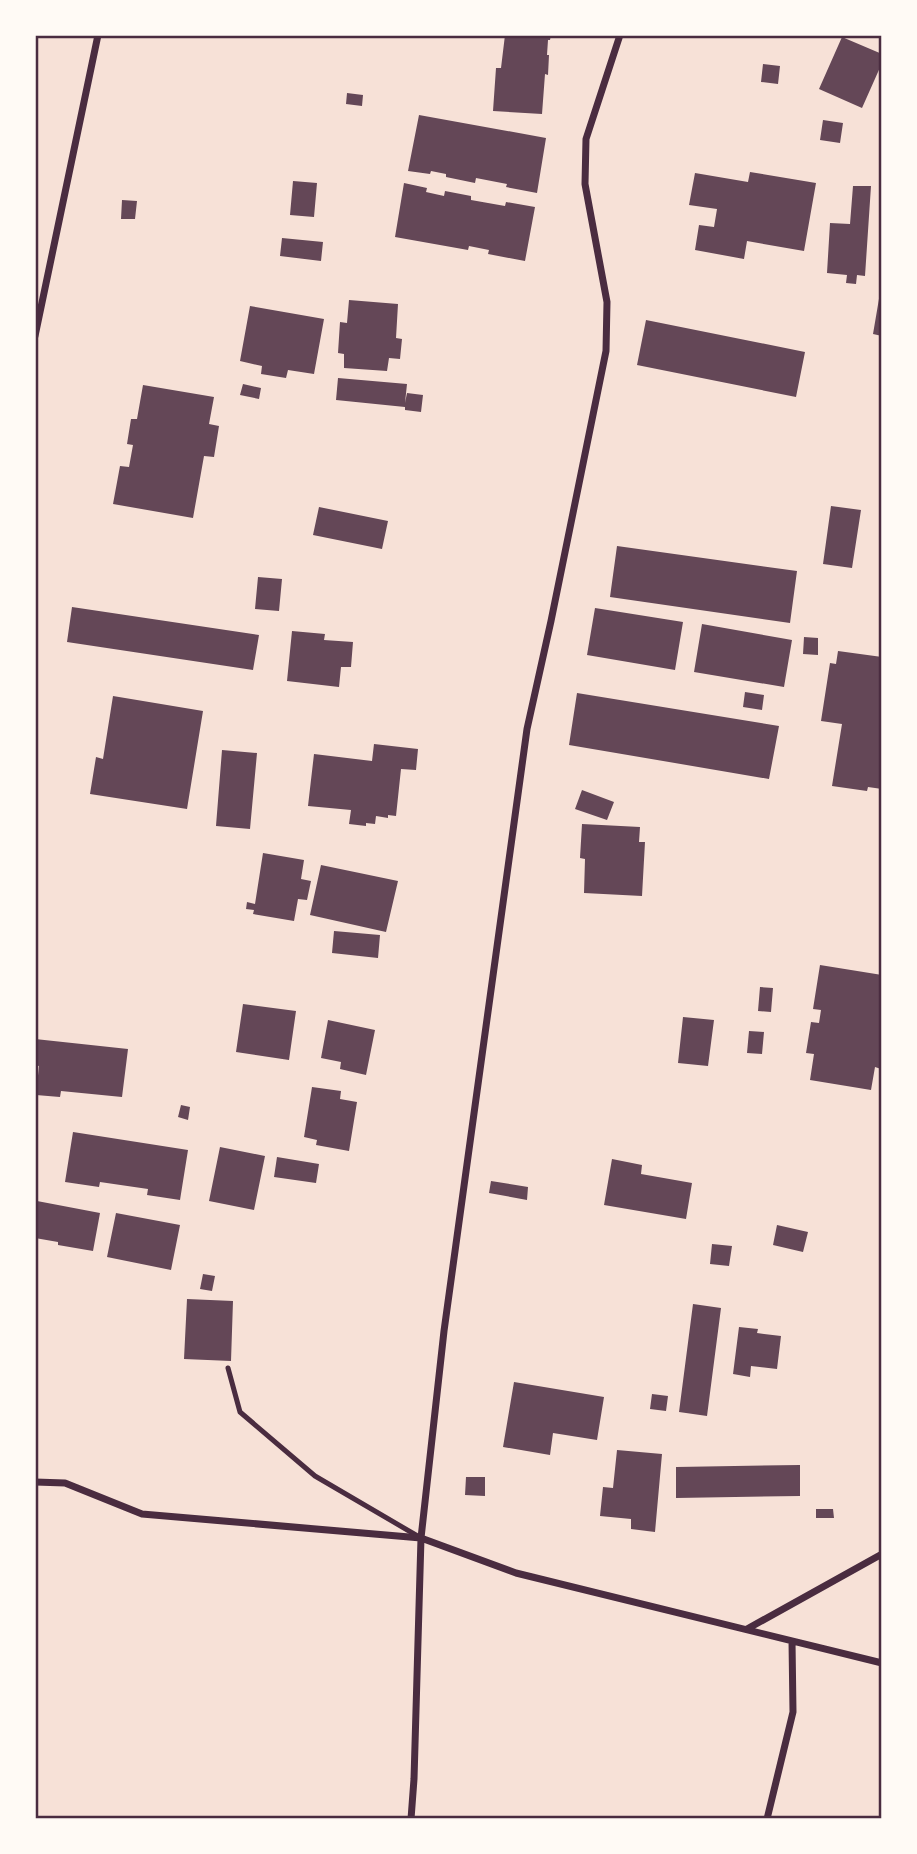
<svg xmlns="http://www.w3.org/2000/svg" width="917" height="1854" viewBox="0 0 917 1854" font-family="Quicksand,sans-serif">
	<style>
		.building { fill: #644757 }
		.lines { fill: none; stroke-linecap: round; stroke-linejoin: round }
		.service { stroke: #4a2c40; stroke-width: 5 }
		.minor { stroke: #4a2c40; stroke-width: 7 }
		.neatline { fill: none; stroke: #4a2c40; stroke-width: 2.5 }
	</style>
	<rect width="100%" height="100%" fill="#f7e1d7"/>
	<!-- building -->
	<path class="building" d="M 505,35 L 551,35 L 550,40 L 548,40 L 547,55 L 549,55 L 548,75 L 545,74 L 542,114 L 493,111 L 496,68 L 501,68 Z
		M 842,37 L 882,54 L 882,63 L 862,108 L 819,89 Z
		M 763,64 L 780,66 L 778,84 L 761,82 Z
		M 347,93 L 363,95 L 362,106 L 346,104 Z
		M 419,115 L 546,138 L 537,193 L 506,187 L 507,184 L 476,178 L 475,183 L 446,177 L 446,174 L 431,171 L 430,174 L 408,171 Z
		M 823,120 L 843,123 L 840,143 L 820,140 Z
		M 750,172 L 816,183 L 804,251 L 747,241 L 744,259 L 695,250 L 699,225 L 714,227 L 717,209 L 689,205 L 695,173 L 748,182 Z
		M 293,181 L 317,183 L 314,217 L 290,215 Z
		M 404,183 L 427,188 L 426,192 L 444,196 L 445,191 L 471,196 L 471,200 L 505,206 L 506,202 L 535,207 L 525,261 L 488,254 L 489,250 L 469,246 L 468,250 L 395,237 Z
		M 853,186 L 871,186 L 865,276 L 857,275 L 856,284 L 846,283 L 847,275 L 827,273 L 830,223 L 850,224 Z
		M 122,200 L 137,201 L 135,219 L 121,219 Z
		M 282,238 L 323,242 L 321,261 L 280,256 Z
		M 881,287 L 882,288 L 882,336 L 873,334 Z
		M 349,300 L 398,304 L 396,338 L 402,339 L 400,359 L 389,358 L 387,371 L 344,368 L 344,354 L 338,353 L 340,322 L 347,323 Z
		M 250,306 L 324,319 L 314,374 L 288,370 L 286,378 L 261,374 L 262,366 L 240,361 Z
		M 646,320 L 805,352 L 796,397 L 637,365 Z
		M 338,378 L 407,384 L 405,403 L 407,393 L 423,395 L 421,412 L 405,410 L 405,407 L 336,400 Z
		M 243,384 L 261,388 L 259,399 L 240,395 Z
		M 143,385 L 214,397 L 209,424 L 219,426 L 214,457 L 204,456 L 193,518 L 113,504 L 120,466 L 129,467 L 133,445 L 127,444 L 131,419 L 137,419 Z
		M 831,506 L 861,510 L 852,568 L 823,564 Z
		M 319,507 L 388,521 L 382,549 L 313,535 Z
		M 617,546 L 797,571 L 790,623 L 610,597 Z
		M 258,577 L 282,579 L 279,611 L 255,609 Z
		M 72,607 L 259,635 L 253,670 L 67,642 Z
		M 595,608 L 683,622 L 675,670 L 587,655 Z
		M 702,624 L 792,640 L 784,687 L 694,672 Z
		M 292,631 L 325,634 L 324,640 L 353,642 L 351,667 L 341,667 L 339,687 L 287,681 Z
		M 804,637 L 818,638 L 818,655 L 803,654 Z
		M 838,651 L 882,657 L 882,789 L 868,787 L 867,791 L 832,786 L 842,724 L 821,721 L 830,663 L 836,664 Z
		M 745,692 L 764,695 L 762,710 L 743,707 Z
		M 577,693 L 779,726 L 769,779 L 569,745 Z
		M 113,696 L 203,711 L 187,809 L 90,794 L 96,757 L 103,759 Z
		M 374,744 L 418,749 L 416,770 L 401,769 L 396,816 L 388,815 L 388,818 L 376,816 L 375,824 L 366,823 L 366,826 L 349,824 L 351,810 L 308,806 L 314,754 L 372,761 Z
		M 222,750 L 257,753 L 250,829 L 216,826 Z
		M 582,790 L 614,802 L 607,820 L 575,809 Z
		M 582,824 L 640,827 L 639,842 L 645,842 L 642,896 L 584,893 L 585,859 L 580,858 Z
		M 263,853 L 304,860 L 301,879 L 311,881 L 307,900 L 298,899 L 294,921 L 253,914 L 254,910 L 246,909 L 247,902 L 255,904 Z
		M 321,865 L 398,881 L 386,932 L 310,915 Z
		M 334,931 L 380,935 L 378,958 L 332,953 Z
		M 820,965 L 882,975 L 882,1063 L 881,1069 L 875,1067 L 871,1090 L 810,1080 L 814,1054 L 806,1053 L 811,1022 L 819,1023 L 821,1010 L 813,1009 Z
		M 760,987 L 773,988 L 771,1012 L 758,1011 Z
		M 243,1004 L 296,1011 L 289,1060 L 236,1052 Z
		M 683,1017 L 714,1020 L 708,1066 L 678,1063 Z
		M 328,1020 L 375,1030 L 366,1075 L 340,1069 L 341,1062 L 321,1058 Z
		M 749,1031 L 764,1032 L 762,1054 L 747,1053 Z
		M 35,1039 L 128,1049 L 122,1097 L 61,1091 L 60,1097 L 36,1095 L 39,1066 L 35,1065 Z
		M 312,1087 L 341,1091 L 340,1099 L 357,1102 L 349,1151 L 316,1145 L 317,1140 L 304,1137 Z
		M 181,1105 L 190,1107 L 188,1120 L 178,1117 Z
		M 73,1132 L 188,1150 L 180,1200 L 147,1195 L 148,1189 L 100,1182 L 99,1187 L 65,1182 Z
		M 220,1147 L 265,1156 L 254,1210 L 209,1201 Z
		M 277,1157 L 319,1164 L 316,1183 L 274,1177 Z
		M 612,1159 L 642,1165 L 641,1174 L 692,1183 L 686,1219 L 604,1205 Z
		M 491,1181 L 528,1187 L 527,1200 L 489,1193 Z
		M 37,1201 L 100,1213 L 93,1251 L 58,1245 L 58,1242 L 35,1238 L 35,1212 Z
		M 116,1213 L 180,1225 L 171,1270 L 107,1257 Z
		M 777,1225 L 808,1232 L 803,1252 L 773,1245 Z
		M 712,1244 L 732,1246 L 729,1266 L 710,1264 Z
		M 203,1274 L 215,1276 L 212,1291 L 200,1289 Z
		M 187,1299 L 233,1301 L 231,1361 L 184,1359 Z
		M 693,1304 L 721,1308 L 707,1416 L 679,1412 Z
		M 739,1327 L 758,1329 L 757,1333 L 781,1336 L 777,1369 L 751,1366 L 750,1377 L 733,1374 Z
		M 514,1382 L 604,1397 L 597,1440 L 553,1433 L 550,1455 L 503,1447 Z
		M 652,1394 L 668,1396 L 666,1411 L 650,1409 Z
		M 617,1450 L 662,1454 L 655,1532 L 631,1529 L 631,1519 L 600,1516 L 603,1487 L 613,1488 Z
		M 800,1465 L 800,1496 L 676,1498 L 676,1467 Z
		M 466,1477 L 485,1477 L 485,1496 L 465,1495 Z
		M 816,1509 L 833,1509 L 834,1518 L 816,1518 Z"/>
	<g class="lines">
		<!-- service -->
		<path class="service" d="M 228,1368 L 240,1412 L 315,1476 L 421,1538"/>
		<!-- minor -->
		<path class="minor" d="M 620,35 L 586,139 L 585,184 L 607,302 L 606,351 L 551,621 L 527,729 L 444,1331 L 421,1538 L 516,1573 L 882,1663
			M 35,336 L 98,35
			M 35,1482 L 65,1483 L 142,1514 L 421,1538 L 414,1779 L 411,1819
			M 747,1629 L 882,1554
			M 767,1819 L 793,1712 L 792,1641"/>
	</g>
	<!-- border -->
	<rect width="917" height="1854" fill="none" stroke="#fffaf5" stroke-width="74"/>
	<rect x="37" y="37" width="843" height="1780" class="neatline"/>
</svg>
